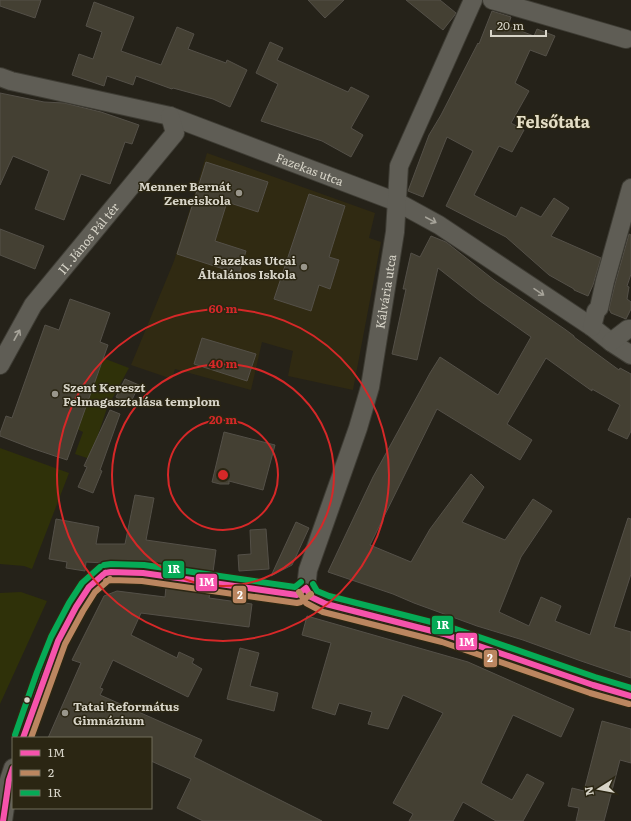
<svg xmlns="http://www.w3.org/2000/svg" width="631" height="821" viewBox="0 0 631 821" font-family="Literata,serif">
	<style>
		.built { fill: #302a12 }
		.green { fill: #2f3109 }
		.building { fill: #444033; stroke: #545048 }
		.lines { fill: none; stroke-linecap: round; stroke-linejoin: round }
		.street-casing { stroke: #3e3c34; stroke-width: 20 }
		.street { stroke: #5f5d55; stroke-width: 18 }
		.bus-1-casing { stroke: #2b2613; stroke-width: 9 }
		.bus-2-casing { stroke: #2b2613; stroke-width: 9 }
		.bus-3-casing { stroke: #2b2613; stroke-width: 9 }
		.bus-1 { stroke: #f653ac; stroke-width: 6 }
		.bus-2 { stroke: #bb8660; stroke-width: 6 }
		.bus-3 { stroke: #06aa56; stroke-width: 6 }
		.oneway { stroke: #a7a49a }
		.ring { fill: none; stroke: #d62828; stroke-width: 2 }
		.poi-dot { fill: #99968b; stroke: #2b2613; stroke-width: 1.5 }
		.bus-dot { fill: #d7d4c8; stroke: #2b2613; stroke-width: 1.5 }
		.labels { text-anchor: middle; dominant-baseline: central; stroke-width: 3; stroke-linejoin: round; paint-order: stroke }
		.street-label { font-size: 12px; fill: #d7d4c8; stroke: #2b2613 }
		.poi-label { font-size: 12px; font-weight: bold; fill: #d7d4c8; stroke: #2b2613; text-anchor: end }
		.district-label { font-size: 16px; font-weight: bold; fill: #e4dec6; stroke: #2b2613 }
		.centre { fill: #d62828; stroke: #2b2613; stroke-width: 2 }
		.ring-label { font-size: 12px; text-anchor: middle; font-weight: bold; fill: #d62828; stroke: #2b2613; stroke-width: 3; stroke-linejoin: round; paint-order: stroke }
		.line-badge { stroke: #2b2613; stroke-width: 1.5 }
		.badge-label { font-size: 11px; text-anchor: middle; font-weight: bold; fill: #fff }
	</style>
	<rect width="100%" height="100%" fill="#252219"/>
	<!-- built -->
	<path class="built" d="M 207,153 L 375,213 L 369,238 L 381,242 L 353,390 L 288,376 L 293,351 L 262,342 L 251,390 L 175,369 L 172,379 L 131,365 L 174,261 Z"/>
	<!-- green -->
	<path class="green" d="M 103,358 L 129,368 L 107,408 L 90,459 L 75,454 L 83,432 L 77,429 Z
		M 0,448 L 69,473 L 32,569 L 24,566 L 0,564 Z
		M 21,592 L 47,601 L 0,704 L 0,593 Z"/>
	<!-- building -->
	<path class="building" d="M 0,0 L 41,0 L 35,18 L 0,6 Z
		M 308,0 L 344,0 L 325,18 Z
		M 406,0 L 440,0 L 456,13 L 454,16 L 443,30 Z
		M 94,2 L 134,17 L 121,51 L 161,65 L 177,27 L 194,34 L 188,49 L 226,63 L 227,60 L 247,70 L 230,107 L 213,99 L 173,88 L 172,89 L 136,76 L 133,85 L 107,76 L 104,86 L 72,75 L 79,54 L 93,59 L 102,32 L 86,26 Z
		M 492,11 L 511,17 L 508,26 L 534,36 L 537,29 L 555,36 L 546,56 L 530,50 L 515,83 L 529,91 L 511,123 L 524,130 L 512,152 L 499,146 L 474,195 L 516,217 L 521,207 L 541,217 L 554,198 L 569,208 L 551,236 L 601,258 L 593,285 L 588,296 L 574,290 L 574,289 L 549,275 L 506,237 L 446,206 L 473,151 L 447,137 L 423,197 L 408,191 L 429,135 L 441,115 L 478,43 L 479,44 Z
		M 270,42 L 283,48 L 277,60 L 348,92 L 351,87 L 369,96 L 351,128 L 363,135 L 351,157 L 322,141 L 261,121 L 278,84 L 256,73 Z
		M 0,93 L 44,102 L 64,103 L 101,112 L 139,125 L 132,144 L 125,142 L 110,184 L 81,174 L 64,220 L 35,209 L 49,171 L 13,156 L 0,185 Z
		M 206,162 L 268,182 L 258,212 L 227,202 L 215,241 L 246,251 L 239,274 L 177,254 Z
		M 309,194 L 345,206 L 329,257 L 339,260 L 330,289 L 319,285 L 311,311 L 274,299 Z
		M 0,229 L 44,246 L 35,269 L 0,255 Z
		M 629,234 L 631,235 L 631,274 L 627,286 L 629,287 L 627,299 L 631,302 L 631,309 L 626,319 L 611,313 L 609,309 L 615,284 Z
		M 431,236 L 446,242 L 494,280 L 566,330 L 574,336 L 574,337 L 619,370 L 620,368 L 631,374 L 631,431 L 627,439 L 608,430 L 620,405 L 592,389 L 592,391 L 546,358 L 507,424 L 532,440 L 520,460 L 437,409 L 370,545 L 411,562 L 430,529 L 471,474 L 484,487 L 462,522 L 505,540 L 533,499 L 552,511 L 521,557 L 499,612 L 529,626 L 541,597 L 561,606 L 555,621 L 590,635 L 628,518 L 631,519 L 631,574 L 614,627 L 631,632 L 631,678 L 581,661 L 523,640 L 477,626 L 414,603 L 393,594 L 328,572 L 373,477 L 430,373 L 440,357 L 498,395 L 531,337 L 480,301 L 438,268 L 417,360 L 392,354 L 406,289 L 403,289 L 411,253 L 420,257 Z
		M 70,299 L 110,313 L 100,342 L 108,345 L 67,460 L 31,448 L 0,436 L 0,433 L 6,416 L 12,418 L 45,325 L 59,330 Z
		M 202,338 L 256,354 L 247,381 L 194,364 Z
		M 125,379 L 139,385 L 130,404 L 116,397 Z
		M 110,410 L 120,414 L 100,470 L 102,471 L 93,493 L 78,487 L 87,467 L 84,466 Z
		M 224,432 L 275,445 L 263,490 L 229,481 L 229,484 L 220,484 L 212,482 Z
		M 135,495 L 154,498 L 146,540 L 216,550 L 213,572 L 144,563 L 111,562 L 104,563 L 86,562 L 85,571 L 66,568 L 67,562 L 49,559 L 56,519 L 99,527 L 96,544 L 125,544 Z
		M 296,522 L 309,528 L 292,565 L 271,576 Z
		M 266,529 L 269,569 L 239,571 L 238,555 L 251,554 L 250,530 Z
		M 166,587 L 210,593 L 209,598 L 252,604 L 249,627 L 141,613 L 131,635 L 177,658 L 179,652 L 194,659 L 192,663 L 202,669 L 188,697 L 113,660 L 100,688 L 103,689 L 100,695 L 202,740 L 194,757 L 322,821 L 203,821 L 177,808 L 191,779 L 151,761 L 151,738 L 48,738 L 81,663 L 72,660 L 104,596 L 117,591 L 165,597 Z
		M 307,616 L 468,662 L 574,709 L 561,737 L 513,715 L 481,783 L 512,800 L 527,774 L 544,783 L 523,821 L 496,821 L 463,802 L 453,821 L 409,821 L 413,814 L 393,803 L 443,713 L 403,695 L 388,729 L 368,724 L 372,712 L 339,703 L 335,715 L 312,708 L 331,643 L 302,635 Z
		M 240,648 L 259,653 L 250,686 L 278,693 L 274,711 L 227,699 Z
		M 602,721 L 631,729 L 631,763 L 620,760 L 604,821 L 576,821 L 579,808 L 568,806 L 572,788 L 584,791 Z"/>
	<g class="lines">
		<defs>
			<g id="street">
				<path d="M 492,0 L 626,39"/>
				<path id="s1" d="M 0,77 L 11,81 L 170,116 L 397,202 L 439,225 L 592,327 L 611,342 L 631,355"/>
				<path d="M 592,327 L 596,311 L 599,308 L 605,281 L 631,188"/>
				<path d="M 611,342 L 628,329 L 631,329"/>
				<path id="s2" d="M 0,365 L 33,305 L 175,133 L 170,116"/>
				<path id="s3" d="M 306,588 L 308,570 L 358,428 L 370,387 L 395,232 L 399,166 L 473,0"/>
				<path d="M 306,588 L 311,597 L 326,604 L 444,634 L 593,685 L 631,696"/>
				<path d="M 23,738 L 45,675 L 58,641 L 76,607 L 89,587 L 105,573 L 111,572 L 143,573 L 297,595 L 306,588"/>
				<path d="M 3,821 L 9,780 L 13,768"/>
			</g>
		</defs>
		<!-- street casing -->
		<use href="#street" class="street-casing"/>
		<!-- street -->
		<use href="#street" class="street"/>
		<defs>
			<path id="bus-1" d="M 105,573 L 111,572 L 143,573 L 297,595 L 306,588
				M 306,588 L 311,597 L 326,604 L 444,634 L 593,685 L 631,696
				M 23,738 L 58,641 L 76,607 L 89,587 L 105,573
				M 3,821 L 9,780 L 13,768"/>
			<path id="bus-2" d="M 106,581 L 112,580 L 142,581 L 297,603 L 301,602 L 311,594
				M 299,592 L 306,603 L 323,612 L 442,642 L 590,693 L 629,704
				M 31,738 L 65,644 L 83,611 L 95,592 L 110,579"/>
			<path id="bus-3" d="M 104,565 L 111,564 L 144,565 L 295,587 L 301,582
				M 313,584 L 317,591 L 329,596 L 447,626 L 595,677 L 631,688
				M 15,735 L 37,672 L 51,637 L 69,603 L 82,583 L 100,567"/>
		</defs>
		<!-- bus-1 casing -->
		<use href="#bus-1" class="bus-1-casing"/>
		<!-- bus-2 casing -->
		<use href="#bus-2" class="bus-2-casing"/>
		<!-- bus-3 casing -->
		<use href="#bus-3" class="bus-3-casing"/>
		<!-- bus-1 -->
		<use href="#bus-1" class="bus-1"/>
		<!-- bus-2 -->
		<use href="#bus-2" class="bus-2"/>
		<!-- bus-3 -->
		<use href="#bus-3" class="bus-3"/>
	</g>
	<!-- one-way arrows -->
	<defs><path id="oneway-shaft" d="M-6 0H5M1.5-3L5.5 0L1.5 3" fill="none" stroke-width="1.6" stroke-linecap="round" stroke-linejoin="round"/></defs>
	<g class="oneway">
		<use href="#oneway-shaft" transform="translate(431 220) rotate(28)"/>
		<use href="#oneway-shaft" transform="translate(539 292) rotate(34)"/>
		<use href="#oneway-shaft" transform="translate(17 335) rotate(-61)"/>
	</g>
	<!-- distance rings -->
	<g class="ring">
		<circle cx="223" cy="475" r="55"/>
		<circle cx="223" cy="475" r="111"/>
		<circle cx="223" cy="475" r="166"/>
	</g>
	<!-- markers -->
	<g class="poi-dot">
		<circle cx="239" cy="193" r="4"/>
		<circle cx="304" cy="267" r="4"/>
		<circle cx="55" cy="394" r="4"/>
		<circle cx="65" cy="713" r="4"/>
	</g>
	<circle class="bus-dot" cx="27" cy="700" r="3.5"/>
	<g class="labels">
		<!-- street labels -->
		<g class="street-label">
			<text stroke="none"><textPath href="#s1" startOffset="324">Fazekas utca</textPath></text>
			<text stroke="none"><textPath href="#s2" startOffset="155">II. János Pál tér</textPath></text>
			<text stroke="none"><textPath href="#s3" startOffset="308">Kálvária utca</textPath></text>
		</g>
		<!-- poi labels -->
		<g class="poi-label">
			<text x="231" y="186">Menner Bernát<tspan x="231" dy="14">Zeneiskola</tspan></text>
			<text x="296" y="260">Fazekas Utcai<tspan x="296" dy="14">Általános Iskola</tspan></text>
			<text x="63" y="387" text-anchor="start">Szent Kereszt<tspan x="63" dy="14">Felmagasztalása templom</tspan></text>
			<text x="73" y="706" text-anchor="start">Tatai Református<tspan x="73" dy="14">Gimnázium</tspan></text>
		</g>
		<!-- district labels -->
		<g class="district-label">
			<text x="553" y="121">Felsőtata</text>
		</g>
	</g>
	<circle cx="223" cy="475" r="6" class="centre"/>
	<g class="ring-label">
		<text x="223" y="313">60 m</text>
		<text x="223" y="368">40 m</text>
		<text x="223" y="424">20 m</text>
	</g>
	<g class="line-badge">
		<rect x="162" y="560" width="23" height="19" rx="4" fill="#06aa56"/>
		<rect x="195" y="573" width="23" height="19" rx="4" fill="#f653ac"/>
		<rect x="232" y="585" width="15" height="19" rx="4" fill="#bb8660"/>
		<rect x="431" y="615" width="23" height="20" rx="4" fill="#06aa56"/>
		<rect x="455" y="632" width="23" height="19" rx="4" fill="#f653ac"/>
		<rect x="483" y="649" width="15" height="19" rx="4" fill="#bb8660"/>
	</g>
	<g class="badge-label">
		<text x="174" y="573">1R</text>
		<text x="207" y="586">1M</text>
		<text x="240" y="599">2</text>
		<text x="443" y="629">1R</text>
		<text x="467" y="646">1M</text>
		<text x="490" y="662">2</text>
	</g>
	<!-- legend -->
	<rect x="12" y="737" width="140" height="72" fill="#2b2613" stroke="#706c5b"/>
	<rect x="20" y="750" width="20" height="6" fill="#f653ac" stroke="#706c5b"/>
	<text x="48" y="757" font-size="12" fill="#d7d4c8">1M</text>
	<rect x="20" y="770" width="20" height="6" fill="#bb8660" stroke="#706c5b"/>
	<text x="48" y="777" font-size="12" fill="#d7d4c8">2</text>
	<rect x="20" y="790" width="20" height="6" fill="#06aa56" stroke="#706c5b"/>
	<text x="48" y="797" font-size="12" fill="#d7d4c8">1R</text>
	<!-- north arrow -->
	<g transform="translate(599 789) rotate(259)" stroke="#2b2613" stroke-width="3" paint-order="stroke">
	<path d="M0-3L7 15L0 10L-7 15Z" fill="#d7d4c8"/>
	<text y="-6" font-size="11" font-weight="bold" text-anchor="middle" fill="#d7d4c8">N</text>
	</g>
	<!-- scale -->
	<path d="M491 30v6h55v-6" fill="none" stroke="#d7d4c8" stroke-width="2"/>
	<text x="497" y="30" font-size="12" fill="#d7d4c8" stroke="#2b2613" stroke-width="3" paint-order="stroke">20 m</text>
</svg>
